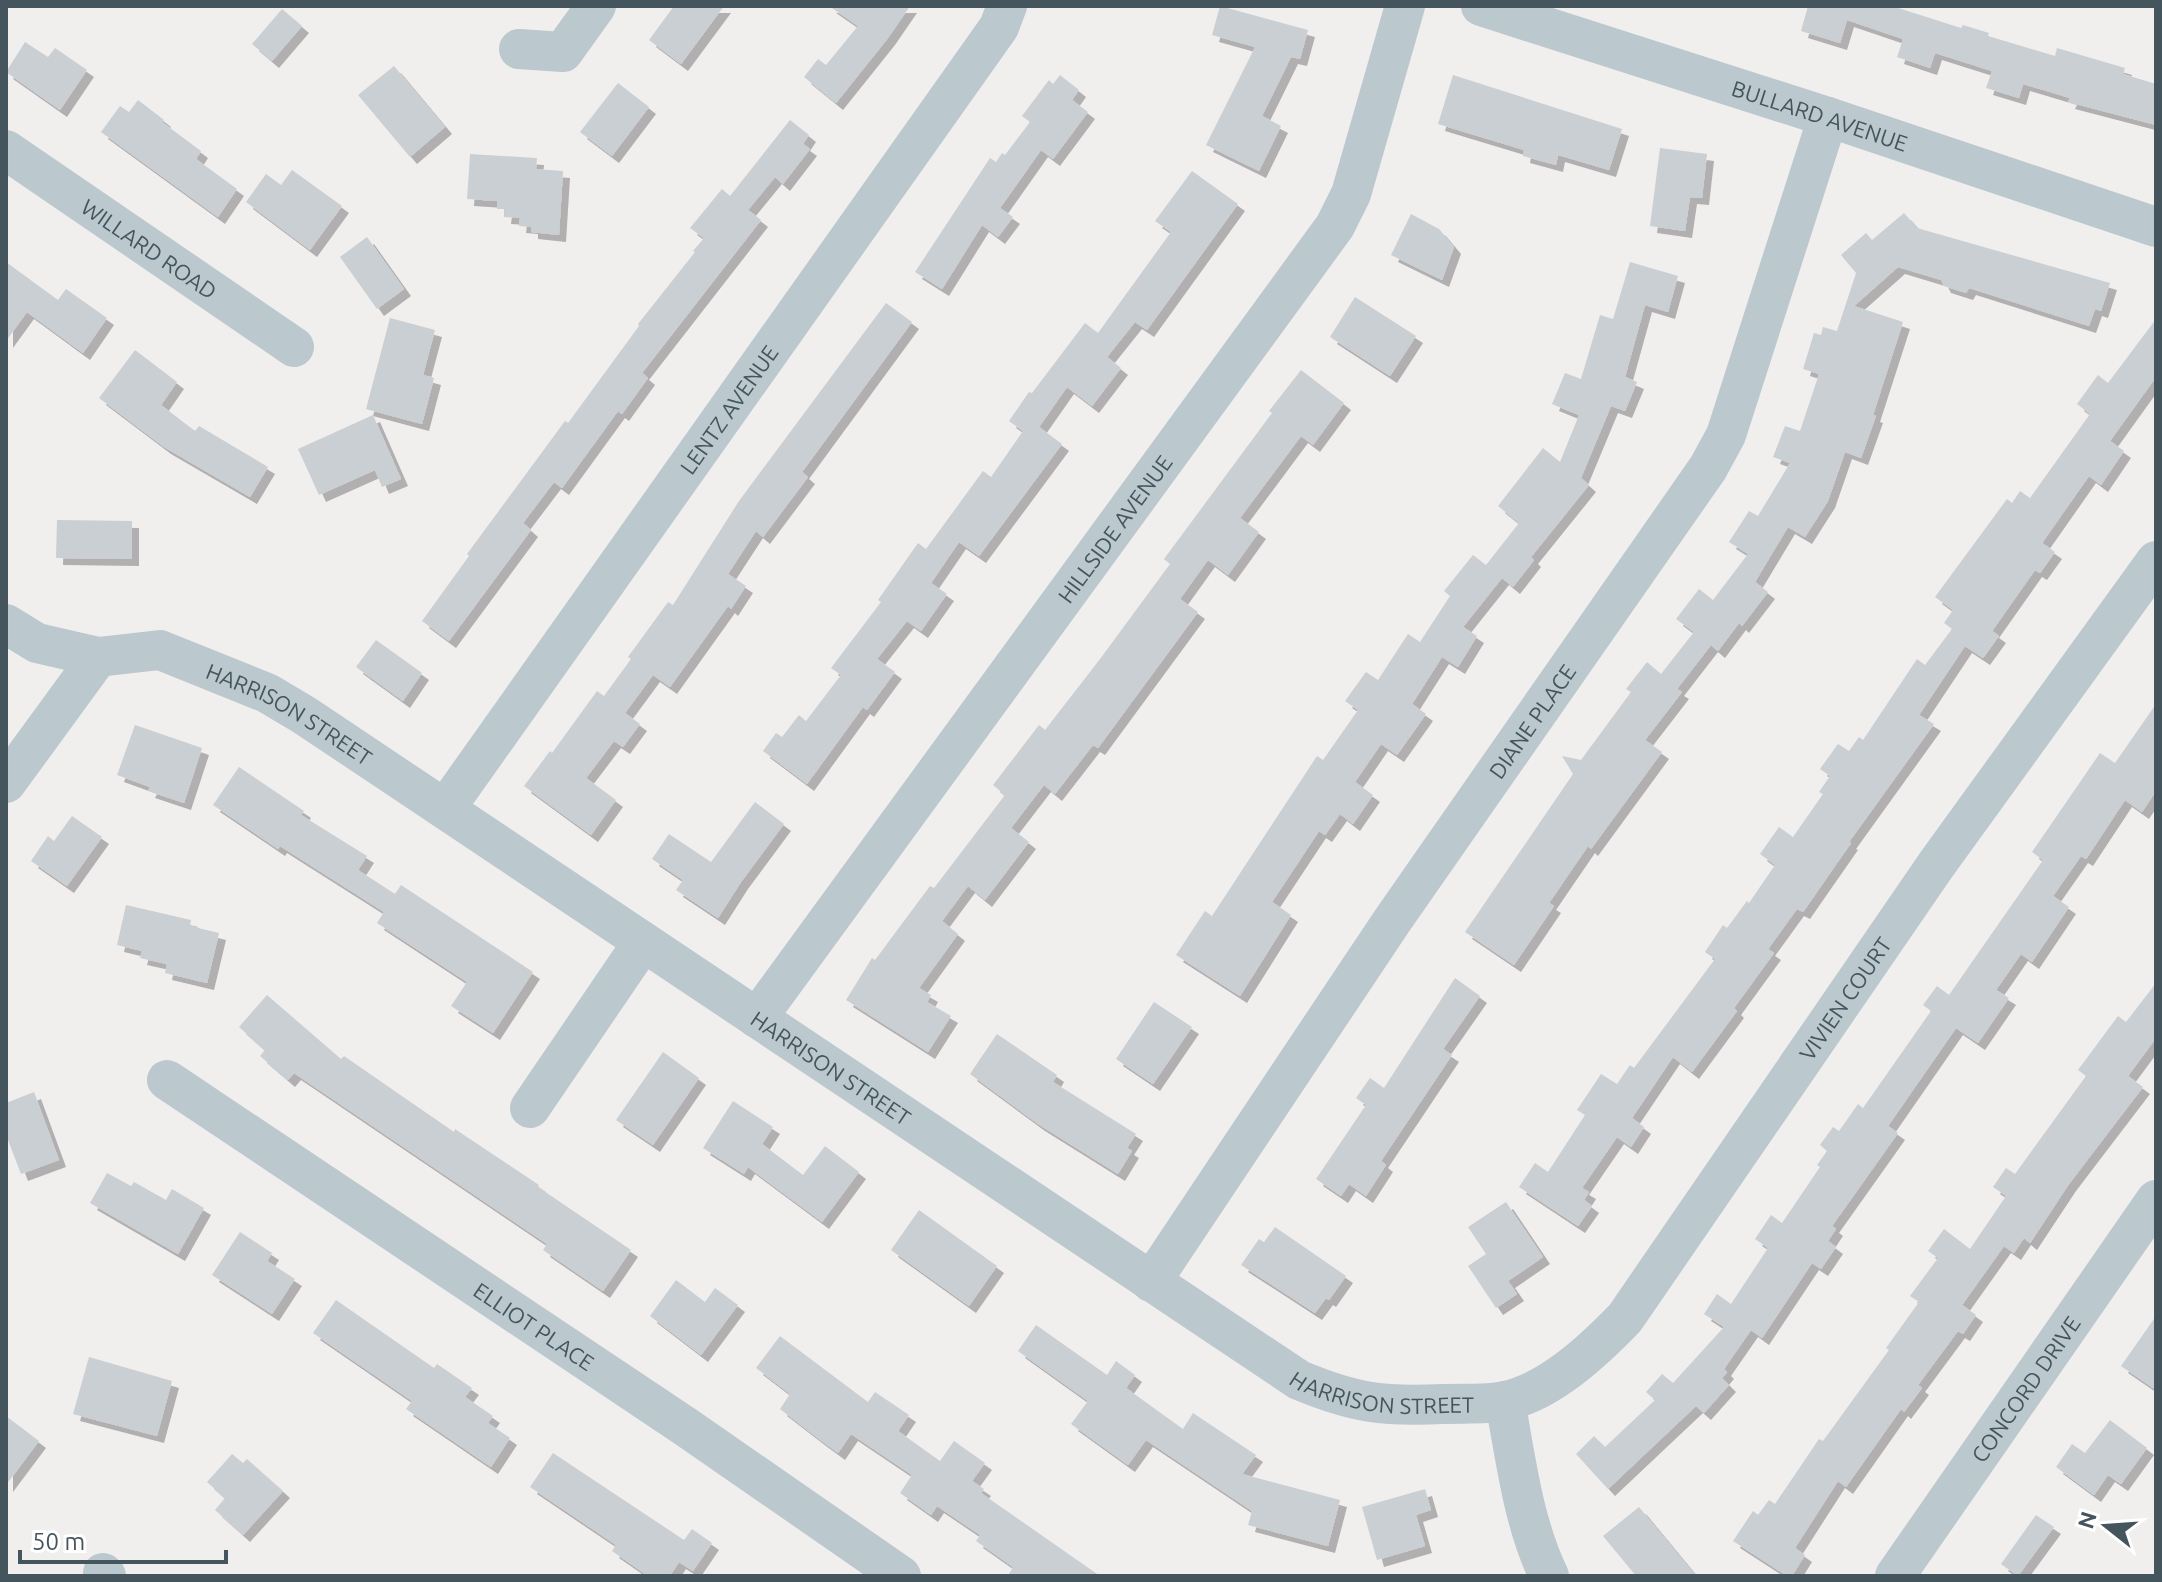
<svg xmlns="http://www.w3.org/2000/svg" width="2162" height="1582" viewBox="0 0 2162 1582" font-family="Ubuntu,sans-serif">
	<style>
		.building { fill: #cacfd3; filter: url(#shadow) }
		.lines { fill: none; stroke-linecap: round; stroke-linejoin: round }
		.minor { stroke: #bbc8ce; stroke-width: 40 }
		.labels { text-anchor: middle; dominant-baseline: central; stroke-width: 7; stroke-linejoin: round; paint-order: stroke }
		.street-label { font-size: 22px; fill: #45555d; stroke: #fff }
	</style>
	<defs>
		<filter id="shadow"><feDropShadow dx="7" dy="7" stdDeviation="0" flood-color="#0004"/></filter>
	</defs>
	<rect width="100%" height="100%" fill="#f1eeee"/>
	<!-- building -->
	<path class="building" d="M 674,6 L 724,6 L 681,64 L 649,40 Z
		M 829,6 L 910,6 L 888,38 L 836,103 L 804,77 L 818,59 L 826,65 L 858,26 Z
		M 1220,6 L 1308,30 L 1300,59 L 1291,57 L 1262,116 L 1281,126 L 1259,171 L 1206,145 L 1255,47 L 1212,35 Z
		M 1808,6 L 1892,6 L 1961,28 L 1963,25 L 1989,33 L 1988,36 L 2055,56 L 2057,48 L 2125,68 L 2123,74 L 2156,84 L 2156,125 L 2068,102 L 2070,98 L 2023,84 L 2019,98 L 1986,88 L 1992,71 L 1935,53 L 1930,68 L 1897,57 L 1903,39 L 1847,20 L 1840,43 L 1801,31 Z
		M 282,9 L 302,26 L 272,61 L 252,44 Z
		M 25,42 L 48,57 L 55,48 L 87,70 L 60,110 L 6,72 Z
		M 394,66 L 445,127 L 410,157 L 358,95 Z
		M 1060,75 L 1079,90 L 1072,100 L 1088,112 L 1053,159 L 1041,150 L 1000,208 L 1013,217 L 998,237 L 982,225 L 942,289 L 915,272 L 990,158 L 996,162 L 1002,153 L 1005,155 L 1030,122 L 1022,116 L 1049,80 L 1053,84 Z
		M 1453,75 L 1622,129 L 1609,170 L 1558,155 L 1556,165 L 1523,156 L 1524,150 L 1438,124 Z
		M 618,83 L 649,107 L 612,156 L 580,132 Z
		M 138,100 L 164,120 L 162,122 L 201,151 L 196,159 L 237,189 L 218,217 L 101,132 L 120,106 L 129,112 Z
		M 790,120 L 809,135 L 803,144 L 810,149 L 783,184 L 775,177 L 748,210 L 761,220 L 642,373 L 648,378 L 622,414 L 618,411 L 562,488 L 554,482 L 523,523 L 531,530 L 449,641 L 422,621 L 469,556 L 467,554 L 565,421 L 568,423 L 639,326 L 638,324 L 695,252 L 693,251 L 704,238 L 690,228 L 722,189 L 730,196 Z
		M 1660,148 L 1707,154 L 1702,198 L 1690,197 L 1685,231 L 1650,226 Z
		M 470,154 L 537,158 L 536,169 L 563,171 L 559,235 L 531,232 L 531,227 L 519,226 L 520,218 L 504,217 L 505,209 L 497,209 L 497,201 L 467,199 Z
		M 292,170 L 342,206 L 310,250 L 246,202 L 266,174 L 281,185 Z
		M 1192,171 L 1238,204 L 1147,330 L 1135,322 L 1107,357 L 1121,368 L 1092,406 L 1067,387 L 1039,427 L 1062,444 L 979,556 L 959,542 L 931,583 L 947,594 L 921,631 L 907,621 L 877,659 L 895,672 L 867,710 L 863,707 L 807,784 L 763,751 L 776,733 L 782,737 L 799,715 L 806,721 L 841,675 L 831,668 L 881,602 L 878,600 L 918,543 L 926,549 L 983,471 L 991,477 L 1023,431 L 1009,421 L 1029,392 L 1032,393 L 1085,323 L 1098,333 L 1171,232 L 1155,221 Z
		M 1904,213 L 1917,228 L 2110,283 L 2101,311 L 2095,309 L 2089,326 L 1969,288 L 1966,293 L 1944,286 L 1941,280 L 1898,267 L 1854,306 L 1903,322 L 1873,415 L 1876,416 L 1861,458 L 1845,452 L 1828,501 L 1805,537 L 1788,527 L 1755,582 L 1768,592 L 1742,626 L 1739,623 L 1718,651 L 1711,645 L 1677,689 L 1682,692 L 1645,740 L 1662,752 L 1591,849 L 1588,846 L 1549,903 L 1554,906 L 1514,965 L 1465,932 L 1573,774 L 1562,756 L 1581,760 L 1631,692 L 1626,689 L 1647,662 L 1661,674 L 1694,632 L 1676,619 L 1699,589 L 1713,600 L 1748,554 L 1729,542 L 1749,511 L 1758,516 L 1790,463 L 1773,457 L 1785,426 L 1800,431 L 1819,374 L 1803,369 L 1814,333 L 1821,335 L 1823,327 L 1837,331 L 1856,273 L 1841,255 L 1866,233 L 1872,240 Z
		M 1411,214 L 1439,229 L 1454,247 L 1442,280 L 1391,255 Z
		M 367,237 L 404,289 L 377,309 L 340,257 Z
		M 6,262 L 58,300 L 66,289 L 107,318 L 83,353 L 27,312 L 6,341 Z
		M 1630,262 L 1678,276 L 1668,312 L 1645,305 L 1625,377 L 1637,382 L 1625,411 L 1611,406 L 1581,478 L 1589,485 L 1531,557 L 1534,560 L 1513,587 L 1502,578 L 1463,627 L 1477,636 L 1458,667 L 1442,657 L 1412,704 L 1426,714 L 1397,755 L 1381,744 L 1355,782 L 1373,795 L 1353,824 L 1340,814 L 1325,835 L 1319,831 L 1272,902 L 1291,915 L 1240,996 L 1176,955 L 1205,911 L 1212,916 L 1317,756 L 1323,760 L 1358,710 L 1345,701 L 1366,672 L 1378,680 L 1408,634 L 1420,642 L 1450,596 L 1444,591 L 1473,555 L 1486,565 L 1519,523 L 1498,506 L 1543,448 L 1560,462 L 1579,415 L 1552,404 L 1565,373 L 1581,379 L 1600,315 L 1613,319 Z
		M 1355,297 L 1416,336 L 1390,376 L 1330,337 Z
		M 886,303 L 912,322 L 802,472 L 808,477 L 763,537 L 756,531 L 728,574 L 746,586 L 731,609 L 728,606 L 670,687 L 653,675 L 625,713 L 640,724 L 623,747 L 614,741 L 586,778 L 616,800 L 591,835 L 524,786 L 550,751 L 552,753 L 597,691 L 604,696 L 631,659 L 628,657 L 668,602 L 673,605 L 739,501 Z
		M 390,318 L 435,330 L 423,375 L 434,378 L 422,424 L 366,409 Z
		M 2156,319 L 2156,377 L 2110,441 L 2124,451 L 2101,485 L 2089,476 L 2042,543 L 2055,552 L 2040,573 L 2035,570 L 1992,631 L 1999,636 L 1983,658 L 1965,646 L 1919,715 L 1934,724 L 1849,842 L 1851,843 L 1803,912 L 1797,909 L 1768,949 L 1774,953 L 1734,1008 L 1737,1011 L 1692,1072 L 1673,1057 L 1632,1118 L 1644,1127 L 1631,1147 L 1617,1137 L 1582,1188 L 1589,1192 L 1584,1200 L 1592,1206 L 1578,1226 L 1519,1187 L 1535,1163 L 1548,1172 L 1585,1115 L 1577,1110 L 1601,1074 L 1617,1084 L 1630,1065 L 1634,1068 L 1715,959 L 1705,952 L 1723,925 L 1727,928 L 1747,901 L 1749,903 L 1775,865 L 1760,854 L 1779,827 L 1793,837 L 1823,794 L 1819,792 L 1830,776 L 1820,769 L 1838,744 L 1849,751 L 1859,737 L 1863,740 L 1917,659 L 1925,665 L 1952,629 L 1944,623 L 1953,610 L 1935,597 L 2007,499 L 2012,503 L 2020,491 L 2030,498 L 2090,414 L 2077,404 L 2098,375 L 2108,383 Z
		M 135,350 L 177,382 L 161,405 L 195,431 L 199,426 L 268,467 L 250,497 L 164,447 L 99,398 Z
		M 1301,370 L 1344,403 L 1313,445 L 1301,436 L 1240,518 L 1259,532 L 1228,575 L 1208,560 L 1180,599 L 1198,612 L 1098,748 L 1093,745 L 1055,794 L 1044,785 L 1011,828 L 1029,842 L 985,900 L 968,886 L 942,921 L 958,934 L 919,988 L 931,995 L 927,1002 L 951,1016 L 928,1052 L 846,1000 L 872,958 L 875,960 L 930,886 L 934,888 L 1005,795 L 993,785 L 1039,725 L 1045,730 L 1100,659 L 1170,564 L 1164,559 L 1272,413 L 1269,411 Z
		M 373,415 L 401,479 L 382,487 L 375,470 L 319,495 L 298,449 Z
		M 57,520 L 132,521 L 132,559 L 56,558 Z
		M 376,640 L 422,673 L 403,701 L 356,667 Z
		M 2156,704 L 2156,791 L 2142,812 L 2125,800 L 2086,859 L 2081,856 L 2053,896 L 2069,907 L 2032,962 L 2021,954 L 1996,990 L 2009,998 L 1978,1043 L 1956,1028 L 1888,1126 L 1898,1133 L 1832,1226 L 1836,1229 L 1828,1241 L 1836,1247 L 1821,1269 L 1812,1263 L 1762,1338 L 1751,1330 L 1724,1369 L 1727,1372 L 1722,1378 L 1729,1385 L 1704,1413 L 1696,1406 L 1608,1489 L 1576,1454 L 1594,1436 L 1605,1447 L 1655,1400 L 1646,1392 L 1662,1374 L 1673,1383 L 1724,1327 L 1704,1314 L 1717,1294 L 1731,1304 L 1768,1248 L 1755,1239 L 1771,1215 L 1782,1223 L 1820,1167 L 1817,1165 L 1827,1151 L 1820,1145 L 1833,1127 L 1839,1131 L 1858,1104 L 1863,1108 L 1931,1011 L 1923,1005 L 1937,986 L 1949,995 L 2043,860 L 2032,852 L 2100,753 L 2115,763 Z
		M 135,725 L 202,748 L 184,803 L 148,791 L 150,787 L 117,775 Z
		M 239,767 L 304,811 L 301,815 L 367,856 L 358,870 L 395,894 L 401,885 L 533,972 L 493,1033 L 451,1006 L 467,982 L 377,923 L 384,912 L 280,846 L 278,849 L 213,805 Z
		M 755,802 L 784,824 L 741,882 L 718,918 L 676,890 L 683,880 L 652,859 L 669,834 L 711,862 Z
		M 72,816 L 102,837 L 67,886 L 31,861 L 48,836 L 54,841 Z
		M 126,905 L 191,920 L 190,926 L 219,933 L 207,983 L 165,973 L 167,964 L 140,958 L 142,951 L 117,945 Z
		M 1455,978 L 1480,996 L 1443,1049 L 1452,1055 L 1381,1161 L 1386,1165 L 1366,1196 L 1349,1184 L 1341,1196 L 1316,1179 L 1366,1105 L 1356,1098 L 1370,1078 L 1384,1088 Z
		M 2156,983 L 2156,1038 L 2128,1076 L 2143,1087 L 2069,1184 L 2030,1243 L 2024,1238 L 2014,1253 L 2004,1246 L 1962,1305 L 1976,1315 L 1963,1334 L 1958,1331 L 1918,1385 L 1922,1388 L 1904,1412 L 1901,1409 L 1846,1487 L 1838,1481 L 1795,1548 L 1805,1555 L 1792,1576 L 1787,1576 L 1733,1541 L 1753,1511 L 1758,1515 L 1769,1500 L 1775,1504 L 1819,1439 L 1823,1441 L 1889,1350 L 1886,1348 L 1919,1302 L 1910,1296 L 1938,1258 L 1928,1251 L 1944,1229 L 1970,1249 L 2006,1196 L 1993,1187 L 2006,1168 L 2015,1174 L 2086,1076 L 2078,1070 L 2118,1016 L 2126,1022 Z
		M 267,995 L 341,1059 L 344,1056 L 454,1132 L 455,1129 L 539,1185 L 538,1187 L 631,1250 L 603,1291 L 543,1250 L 547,1244 L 294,1073 L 288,1080 L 260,1056 L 265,1050 L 239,1027 Z
		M 1154,1002 L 1192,1027 L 1153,1084 L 1116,1059 Z
		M 997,1034 L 1057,1075 L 1053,1082 L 1136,1134 L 1127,1148 L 1132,1151 L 1118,1174 L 1038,1124 L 970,1074 Z
		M 663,1052 L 699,1078 L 653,1145 L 616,1120 Z
		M 34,1092 L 59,1160 L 21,1174 L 6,1135 L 6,1103 Z
		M 733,1101 L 773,1127 L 762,1144 L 803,1175 L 825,1146 L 859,1172 L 822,1222 L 748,1167 L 744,1174 L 703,1148 Z
		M 107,1173 L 131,1186 L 134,1182 L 166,1200 L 172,1189 L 204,1208 L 178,1254 L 90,1203 Z
		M 1506,1202 L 1543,1257 L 1508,1281 L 1517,1294 L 1496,1308 L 1468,1266 L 1486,1254 L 1468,1227 Z
		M 919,1210 L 997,1266 L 969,1306 L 891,1250 Z
		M 1275,1227 L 1346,1276 L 1329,1300 L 1326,1298 L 1315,1313 L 1241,1265 L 1259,1239 L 1264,1242 Z
		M 240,1232 L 272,1253 L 267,1261 L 295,1279 L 272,1314 L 212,1275 Z
		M 676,1280 L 705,1302 L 715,1288 L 738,1305 L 701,1355 L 650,1316 Z
		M 336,1300 L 434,1368 L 437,1364 L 472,1388 L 465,1397 L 493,1416 L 488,1423 L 510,1438 L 491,1467 L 406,1409 L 412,1401 L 313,1333 Z
		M 2156,1316 L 2156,1390 L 2121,1366 Z
		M 1036,1325 L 1107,1375 L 1116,1361 L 1135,1375 L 1126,1388 L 1183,1429 L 1193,1413 L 1256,1455 L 1242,1474 L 1340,1500 L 1328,1546 L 1248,1525 L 1252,1511 L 1146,1440 L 1128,1465 L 1071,1424 L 1088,1401 L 1018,1351 Z
		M 780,1336 L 868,1402 L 875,1392 L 909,1415 L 898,1431 L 940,1461 L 954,1441 L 985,1463 L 972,1481 L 984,1489 L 981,1493 L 1100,1576 L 1008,1576 L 1013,1567 L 976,1541 L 980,1535 L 937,1506 L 931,1515 L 900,1493 L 912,1475 L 851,1434 L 838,1453 L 819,1439 L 780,1409 L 790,1394 L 756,1368 Z
		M 89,1357 L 172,1381 L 157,1436 L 73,1414 Z
		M 6,1416 L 39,1441 L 6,1485 Z
		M 2110,1420 L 2147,1448 L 2121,1484 L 2108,1475 L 2094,1495 L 2056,1467 L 2072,1444 L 2085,1453 Z
		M 553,1453 L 684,1540 L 692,1529 L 712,1543 L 693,1571 L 679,1562 L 670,1576 L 648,1576 L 612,1551 L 616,1545 L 530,1487 Z
		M 232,1454 L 243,1463 L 247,1459 L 283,1491 L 243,1535 L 215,1510 L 225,1498 L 207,1482 Z
		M 1425,1489 L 1431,1510 L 1416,1515 L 1425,1546 L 1377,1560 L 1362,1507 Z
		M 1639,1507 L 1696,1576 L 1636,1576 L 1603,1536 Z
		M 2036,1515 L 2054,1527 L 2018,1576 L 2001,1564 Z"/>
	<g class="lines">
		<!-- minor -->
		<g class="minor">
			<path id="s1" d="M 1481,6 L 1828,117 L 2156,227"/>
			<path d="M 519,49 L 563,52 L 596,6"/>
			<path id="s2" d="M 6,150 L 294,347"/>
			<path id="s3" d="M 6,624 L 37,643 L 98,657 L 160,650 L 267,693 L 304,715 L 1299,1380 C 1354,1403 1384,1407 1443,1404 C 1463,1403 1485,1405 1505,1401 C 1550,1392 1595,1349 1625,1318 L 1936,865 L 2156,561"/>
			<path d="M 6,783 L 98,657"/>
			<path id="s4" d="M 445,809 L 999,27 L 1007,6"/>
			<path id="s5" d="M 757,1018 L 1335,226 L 1351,194 L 1405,6"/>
			<path id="s6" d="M 167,1080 L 686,1427 L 901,1576"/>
			<path d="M 530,1108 L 643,942"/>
			<path id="s7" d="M 1151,1282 L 1392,921 L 1708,468 L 1726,435 L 1828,117"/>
			<path d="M 1505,1401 C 1516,1460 1523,1522 1549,1576"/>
			<path d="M 103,1573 L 106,1576"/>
			<path id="s8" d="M 1895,1576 L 2156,1200"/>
		</g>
	</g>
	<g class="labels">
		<!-- street labels -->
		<g class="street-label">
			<text stroke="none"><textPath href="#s1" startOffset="356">BULLARD AVENUE</textPath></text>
			<text stroke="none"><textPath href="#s2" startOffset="174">WILLARD ROAD</textPath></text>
			<text stroke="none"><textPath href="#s4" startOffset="490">LENTZ AVENUE</textPath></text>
			<text stroke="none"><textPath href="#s5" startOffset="606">HILLSIDE AVENUE</textPath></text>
			<text stroke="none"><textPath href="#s3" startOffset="306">HARRISON STREET</textPath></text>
			<text stroke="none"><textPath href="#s7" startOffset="678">DIANE PLACE</textPath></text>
			<text stroke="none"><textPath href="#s3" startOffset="2262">VIVIEN COURT</textPath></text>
			<text stroke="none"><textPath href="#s3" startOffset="954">HARRISON STREET</textPath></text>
			<text stroke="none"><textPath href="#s6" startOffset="442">ELLIOT PLACE</textPath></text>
			<text stroke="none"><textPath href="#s3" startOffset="1602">HARRISON STREET</textPath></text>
			<text stroke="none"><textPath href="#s8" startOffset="228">CONCORD DRIVE</textPath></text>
		</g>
	</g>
	<!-- border -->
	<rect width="2162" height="1582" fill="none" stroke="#45555d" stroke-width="16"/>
	<!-- north arrow -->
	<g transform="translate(2106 1526) rotate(287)" stroke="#ffffff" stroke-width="6" paint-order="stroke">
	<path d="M0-6L14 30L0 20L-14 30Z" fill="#45555d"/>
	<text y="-12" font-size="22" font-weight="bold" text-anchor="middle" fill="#45555d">N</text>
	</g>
	<!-- scale -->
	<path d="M20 1550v12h206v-12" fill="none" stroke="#45555d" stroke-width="4"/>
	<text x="32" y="1550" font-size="24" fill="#45555d" stroke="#ffffff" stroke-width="6" paint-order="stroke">50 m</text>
</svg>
